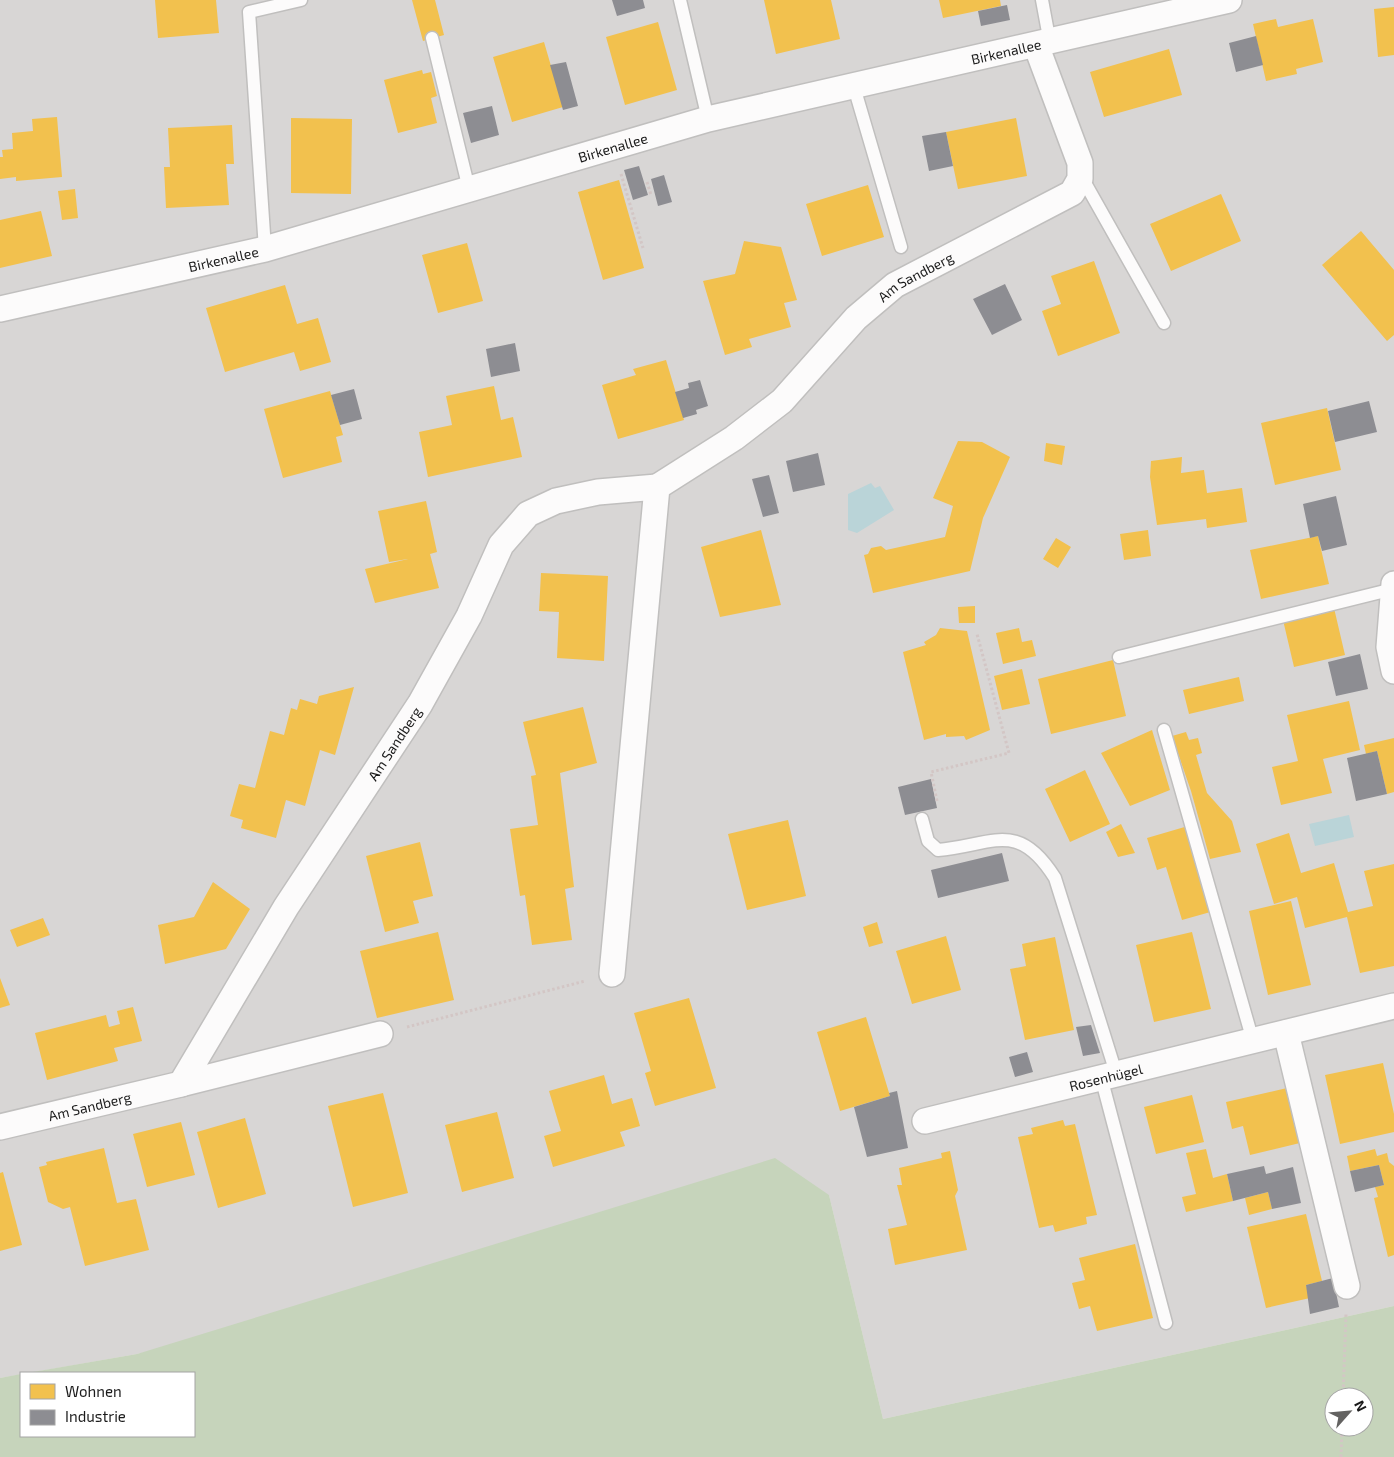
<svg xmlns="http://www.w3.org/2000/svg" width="1394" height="1457" viewBox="0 0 1394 1457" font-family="'Exo 2',sans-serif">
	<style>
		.residential { fill: #d8d6d5 }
		.forest { fill: #c6d4bb; fill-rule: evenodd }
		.water { fill: #bad4d8 }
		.homes { fill: #f2c14e }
		.industry { fill: #8d8d92 }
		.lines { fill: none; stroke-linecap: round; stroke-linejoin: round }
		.lane-casing { stroke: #c0bfbe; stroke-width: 15 }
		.street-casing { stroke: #c0bfbe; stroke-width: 28 }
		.path { stroke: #d3c6c5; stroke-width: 3; stroke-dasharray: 2.5 2.5; stroke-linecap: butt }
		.lane { stroke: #fcfbfb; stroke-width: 12 }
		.street { stroke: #fcfbfb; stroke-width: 25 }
		.labels { text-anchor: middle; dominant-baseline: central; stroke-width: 5; stroke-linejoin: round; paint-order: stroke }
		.street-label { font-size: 14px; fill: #1b1b1b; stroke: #fff }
	</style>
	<rect width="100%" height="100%" fill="#e9e6e3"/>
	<!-- residential -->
	<path class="residential" d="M 0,0 L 1394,0 L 1394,1306 L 883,1419 L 829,1195 L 137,1354 L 0,1378 Z"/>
	<!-- forest -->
	<path class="forest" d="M 775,1158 L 829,1195 L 883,1419 L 1394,1306 L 1394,1457 L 0,1457 L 0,1378 L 21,1374 L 21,1436 L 194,1436 L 194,1373 L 27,1373 L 137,1354 ZM 1334,1397 L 1364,1397 L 1364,1427 L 1334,1427 Z"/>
	<!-- water -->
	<path class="water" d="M 871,483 L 875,488 L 880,486 L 894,510 L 857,533 L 848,530 L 848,494 Z
		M 1349,815 L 1354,837 L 1315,846 L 1309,824 Z"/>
	<!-- homes -->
	<path class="homes" d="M 155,0 L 216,0 L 219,33 L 158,38 Z
		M 412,0 L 435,0 L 444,35 L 423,41 Z
		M 764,0 L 831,0 L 840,39 L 776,54 Z
		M 939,0 L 1000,0 L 1001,6 L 943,18 Z
		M 1394,7 L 1394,55 L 1378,57 L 1374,9 Z
		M 1276,19 L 1278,27 L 1313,19 L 1323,62 L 1296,69 L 1297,74 L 1266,81 L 1253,24 Z
		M 658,22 L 677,90 L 625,105 L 606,37 Z
		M 544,42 L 563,107 L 512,122 L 493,57 Z
		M 1169,49 L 1182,95 L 1104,117 L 1090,72 Z
		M 422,70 L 423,74 L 431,72 L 437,96 L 431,98 L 437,123 L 398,133 L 384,80 Z
		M 57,117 L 62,177 L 16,181 L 16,177 L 0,179 L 0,157 L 3,157 L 2,150 L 13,149 L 12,133 L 33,131 L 32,119 Z
		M 291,118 L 352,119 L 351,194 L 291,193 Z
		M 1016,118 L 1027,176 L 958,189 L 946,132 Z
		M 232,125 L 234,164 L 226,164 L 229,205 L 166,208 L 164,167 L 170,167 L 168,128 Z
		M 619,180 L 644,268 L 603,280 L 578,192 Z
		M 868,185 L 884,237 L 822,256 L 806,204 Z
		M 75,189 L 78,218 L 62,220 L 58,191 Z
		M 1221,194 L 1241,241 L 1171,271 L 1150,224 Z
		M 41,211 L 52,256 L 0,268 L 0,220 Z
		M 1361,231 L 1394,270 L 1394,335 L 1387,341 L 1322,265 Z
		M 744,241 L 781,247 L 797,300 L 784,303 L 791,327 L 749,339 L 752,347 L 725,355 L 703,281 L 735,274 Z
		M 467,243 L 483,301 L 438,313 L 422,255 Z
		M 1094,261 L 1120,333 L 1058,356 L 1042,311 L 1061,304 L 1051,276 Z
		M 285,285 L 297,324 L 318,318 L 331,362 L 300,371 L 294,352 L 225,372 L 206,308 Z
		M 666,360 L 684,420 L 618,439 L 602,385 L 636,375 L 633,369 Z
		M 494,386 L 501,420 L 513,417 L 522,457 L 428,477 L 419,432 L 452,425 L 446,396 Z
		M 330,391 L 343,435 L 336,437 L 342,462 L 283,478 L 264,409 Z
		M 1327,408 L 1341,470 L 1275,485 L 1261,423 Z
		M 958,441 L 982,442 L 1010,457 L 983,518 L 970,571 L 873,593 L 864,555 L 868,554 L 871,548 L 881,546 L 886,550 L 945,537 L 953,506 L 933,498 Z
		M 1046,443 L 1065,446 L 1062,465 L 1044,461 Z
		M 1182,457 L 1181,473 L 1204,470 L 1207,493 L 1242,488 L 1247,522 L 1207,528 L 1206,519 L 1157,525 L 1150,477 L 1151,461 Z
		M 426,501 L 437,552 L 430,554 L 439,588 L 375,603 L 365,569 L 408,559 L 389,562 L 378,511 Z
		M 761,530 L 781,605 L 720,617 L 701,547 Z
		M 1148,530 L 1151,556 L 1124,560 L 1120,534 Z
		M 1318,536 L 1329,584 L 1261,599 L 1250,550 Z
		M 1056,538 L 1071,547 L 1058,568 L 1043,559 Z
		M 541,573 L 608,576 L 604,661 L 557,658 L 559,612 L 539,611 Z
		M 975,606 L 975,623 L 959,623 L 958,607 Z
		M 1334,608 L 1345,655 L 1294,667 L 1283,620 Z
		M 940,628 L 967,631 L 990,730 L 966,740 L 964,736 L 946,737 L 946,734 L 924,740 L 903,652 L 926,645 L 924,642 L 936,635 Z
		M 1019,628 L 1022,642 L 1032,640 L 1036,656 L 1003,664 L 996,633 Z
		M 1113,660 L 1126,716 L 1051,734 L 1038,679 Z
		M 1022,669 L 1030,704 L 1002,710 L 994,676 Z
		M 1239,677 L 1244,701 L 1189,714 L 1183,690 Z
		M 354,687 L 335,755 L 320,750 L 305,806 L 286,800 L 276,838 L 241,828 L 243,820 L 230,816 L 239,784 L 255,788 L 270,731 L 284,735 L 291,708 L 297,710 L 300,699 L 317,704 L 319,696 Z
		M 1349,701 L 1360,750 L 1323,759 L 1332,793 L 1281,805 L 1272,767 L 1298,761 L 1287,715 Z
		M 583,707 L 597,763 L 560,773 L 574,887 L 565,889 L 572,940 L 532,945 L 525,895 L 520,896 L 510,829 L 538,825 L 531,776 L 536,775 L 523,722 Z
		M 1152,730 L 1170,790 L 1130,806 L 1101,753 Z
		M 1186,732 L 1189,740 L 1198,738 L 1202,753 L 1196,755 L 1207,793 L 1232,821 L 1241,852 L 1210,859 L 1191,791 L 1172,736 Z
		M 1394,738 L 1394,792 L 1387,794 L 1377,751 L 1366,754 L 1364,745 Z
		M 1085,770 L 1110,824 L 1070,842 L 1045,789 Z
		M 788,820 L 806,896 L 747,910 L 728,834 Z
		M 1121,824 L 1135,853 L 1118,857 L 1106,832 Z
		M 1188,826 L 1214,911 L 1182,920 L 1166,867 L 1157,870 L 1147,838 Z
		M 1289,833 L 1301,873 L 1334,863 L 1348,912 L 1373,906 L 1364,871 L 1394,864 L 1394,966 L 1360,973 L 1347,917 L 1305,928 L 1297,897 L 1274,904 L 1256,844 Z
		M 420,842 L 433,896 L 413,901 L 419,923 L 385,932 L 366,856 Z
		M 213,882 L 250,909 L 226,949 L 165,964 L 158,925 L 194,917 Z
		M 1291,901 L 1311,985 L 1268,995 L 1249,911 Z
		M 43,918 L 50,935 L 17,947 L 10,930 Z
		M 877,922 L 883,943 L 869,947 L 863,927 Z
		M 438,932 L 454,1000 L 377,1018 L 360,951 Z
		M 1192,932 L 1211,1009 L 1154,1022 L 1136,945 Z
		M 946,936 L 961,990 L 912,1004 L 896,951 Z
		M 1055,937 L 1074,1030 L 1025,1040 L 1010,969 L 1026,966 L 1022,944 Z
		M 0,978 L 10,1005 L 0,1008 Z
		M 689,998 L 716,1088 L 655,1106 L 645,1073 L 651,1071 L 634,1013 Z
		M 133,1007 L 142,1041 L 114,1048 L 118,1061 L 47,1080 L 35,1033 L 106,1015 L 109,1027 L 120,1024 L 117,1011 Z
		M 866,1017 L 890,1096 L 840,1111 L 817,1032 Z
		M 1383,1063 L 1394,1114 L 1394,1132 L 1340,1144 L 1325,1075 Z
		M 604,1075 L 612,1104 L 632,1098 L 640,1126 L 620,1132 L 625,1146 L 553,1167 L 544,1136 L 561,1131 L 549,1091 Z
		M 1287,1088 L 1300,1143 L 1250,1155 L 1243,1126 L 1232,1129 L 1226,1102 Z
		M 383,1093 L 408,1193 L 353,1207 L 328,1106 Z
		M 1192,1095 L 1204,1142 L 1156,1154 L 1144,1107 Z
		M 497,1112 L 514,1178 L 462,1192 L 445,1125 Z
		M 245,1118 L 266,1194 L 218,1208 L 197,1132 Z
		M 1063,1120 L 1065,1126 L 1075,1124 L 1097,1215 L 1086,1217 L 1087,1224 L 1055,1232 L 1053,1225 L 1039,1228 L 1018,1137 L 1033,1134 L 1031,1128 Z
		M 181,1122 L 195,1175 L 147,1187 L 133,1134 Z
		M 104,1148 L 117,1203 L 136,1199 L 149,1250 L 85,1266 L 70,1207 L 63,1209 L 48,1202 L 39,1167 L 47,1165 L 46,1162 Z
		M 1206,1149 L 1213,1178 L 1227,1174 L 1233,1201 L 1186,1212 L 1182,1197 L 1196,1194 L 1186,1153 Z
		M 1375,1149 L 1377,1156 L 1387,1153 L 1389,1162 L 1394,1166 L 1394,1255 L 1388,1257 L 1374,1198 L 1378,1197 L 1375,1187 L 1384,1185 L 1379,1165 L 1350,1171 L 1347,1156 Z
		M 950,1151 L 958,1190 L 955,1196 L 967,1250 L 895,1265 L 888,1229 L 907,1225 L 897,1185 L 902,1185 L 899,1168 L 942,1158 L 941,1153 Z
		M 3,1172 L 22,1245 L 0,1251 L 0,1173 Z
		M 1268,1192 L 1272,1209 L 1249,1215 L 1245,1198 Z
		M 1306,1214 L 1322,1281 L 1306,1285 L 1310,1298 L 1266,1308 L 1247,1227 Z
		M 1135,1244 L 1153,1318 L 1097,1331 L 1090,1306 L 1079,1309 L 1072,1283 L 1085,1280 L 1079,1258 Z"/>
	<!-- industry -->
	<path class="industry" d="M 612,0 L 643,0 L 645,8 L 617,16 Z
		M 1007,5 L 1010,20 L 981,26 L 978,11 Z
		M 1256,36 L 1263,65 L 1236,72 L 1229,43 Z
		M 566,62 L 578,106 L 563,110 L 550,65 Z
		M 492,106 L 499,135 L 471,143 L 463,113 Z
		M 946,132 L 953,166 L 929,171 L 922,136 Z
		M 639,166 L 648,195 L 633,200 L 624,170 Z
		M 664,175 L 672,202 L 658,206 L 651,179 Z
		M 1005,284 L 1022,320 L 992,335 L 973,299 Z
		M 515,343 L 520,371 L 491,377 L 486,349 Z
		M 700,380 L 708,406 L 696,410 L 697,414 L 683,418 L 675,392 L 689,388 L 688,383 Z
		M 354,389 L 362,419 L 340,425 L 331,395 Z
		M 1369,401 L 1377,432 L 1335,442 L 1328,411 Z
		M 818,453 L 825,485 L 793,492 L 786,461 Z
		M 769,475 L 779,513 L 763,517 L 752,479 Z
		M 1336,496 L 1347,545 L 1322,551 L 1318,536 L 1310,538 L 1303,504 Z
		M 1360,654 L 1368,689 L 1336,696 L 1328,662 Z
		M 1377,751 L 1387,794 L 1356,801 L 1347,758 Z
		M 931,779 L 937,808 L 905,815 L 898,787 Z
		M 1002,853 L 1009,881 L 938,898 L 931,870 Z
		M 1091,1025 L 1100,1053 L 1083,1056 L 1076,1027 Z
		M 1027,1052 L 1033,1072 L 1015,1077 L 1009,1057 Z
		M 897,1091 L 908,1148 L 867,1157 L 854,1107 L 890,1096 L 889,1093 Z
		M 1379,1165 L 1384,1185 L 1355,1192 L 1350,1171 Z
		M 1264,1166 L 1266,1174 L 1293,1167 L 1301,1203 L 1272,1209 L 1268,1192 L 1233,1201 L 1227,1174 Z
		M 1333,1278 L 1339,1307 L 1310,1314 L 1306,1285 Z"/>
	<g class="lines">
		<defs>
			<path id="lane" d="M 680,0 L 708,119
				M 1042,0 L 1050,43
				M 432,38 L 469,189
				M 854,87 L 901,247
				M 1080,174 L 1164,323
				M 265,249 L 249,12 L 301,0
				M 1119,657 L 1393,589
				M 1164,730 L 1253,1041
				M 922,819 L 928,841 L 938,850 C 993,845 1018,819 1055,878 L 1116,1073
				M 1101,1077 L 1166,1323"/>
			<g id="street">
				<path id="s1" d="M 0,309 L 265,249 L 708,119 L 1229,0"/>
				<path d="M 1394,584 L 1389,647 L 1394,671"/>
				<path id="s2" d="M 612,974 L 657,487 L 734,438 L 782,401 L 856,318 L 895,285 L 1072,193 L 1080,179 L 1080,163 L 1036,45"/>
				<path d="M 1286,1033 L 1347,1286"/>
				<path d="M 181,1084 L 380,1034"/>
				<path id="s3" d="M 925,1121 L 1394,1006"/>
				<path id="s4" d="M 0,1127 L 181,1084 L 286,907 L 420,704 L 469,616 L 501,545 L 528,514 L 556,501 L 598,492 L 657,487"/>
			</g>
		</defs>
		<!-- lane casing -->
		<use href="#lane" class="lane-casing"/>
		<!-- street casing -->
		<use href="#street" class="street-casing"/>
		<!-- path -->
		<path class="path" d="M 621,174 L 643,248
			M 647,182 L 651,195
			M 937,801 L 931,772 L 1009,753 L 977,634
			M 407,1027 L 585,981
			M 1343,1397 L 1346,1314
			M 1341,1457 L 1342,1427"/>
		<!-- lane -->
		<use href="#lane" class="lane"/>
		<!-- street -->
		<use href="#street" class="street"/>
	</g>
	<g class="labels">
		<!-- street labels -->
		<g class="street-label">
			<text stroke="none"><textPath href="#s1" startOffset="1039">Birkenallee</textPath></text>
			<text stroke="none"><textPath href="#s1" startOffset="634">Birkenallee</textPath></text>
			<text stroke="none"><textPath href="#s1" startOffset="229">Birkenallee</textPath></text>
			<text stroke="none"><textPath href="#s2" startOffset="825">Am Sandberg</textPath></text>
			<text stroke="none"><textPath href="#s4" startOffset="588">Am Sandberg</textPath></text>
			<text stroke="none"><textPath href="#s3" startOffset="186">Rosenhügel</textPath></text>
			<text stroke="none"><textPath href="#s4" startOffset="92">Am Sandberg</textPath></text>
		</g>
	</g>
	<!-- legend -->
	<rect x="20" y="1372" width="175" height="65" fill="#ffffff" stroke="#a4a4a4"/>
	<rect x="30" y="1384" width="25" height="15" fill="#f2c14e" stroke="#a4a4a4"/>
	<text x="65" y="1397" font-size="15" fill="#1b1b1b">Wohnen</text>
	<rect x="30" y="1410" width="25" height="15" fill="#8d8d92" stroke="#a4a4a4"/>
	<text x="65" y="1422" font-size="15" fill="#1b1b1b">Industrie</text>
	<!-- north arrow -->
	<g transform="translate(1349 1412) rotate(63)"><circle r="24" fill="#ffffff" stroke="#a4a4a4"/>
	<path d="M0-4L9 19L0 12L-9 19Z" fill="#636261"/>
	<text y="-8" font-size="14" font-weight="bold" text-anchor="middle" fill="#1b1b1b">N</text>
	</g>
</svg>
